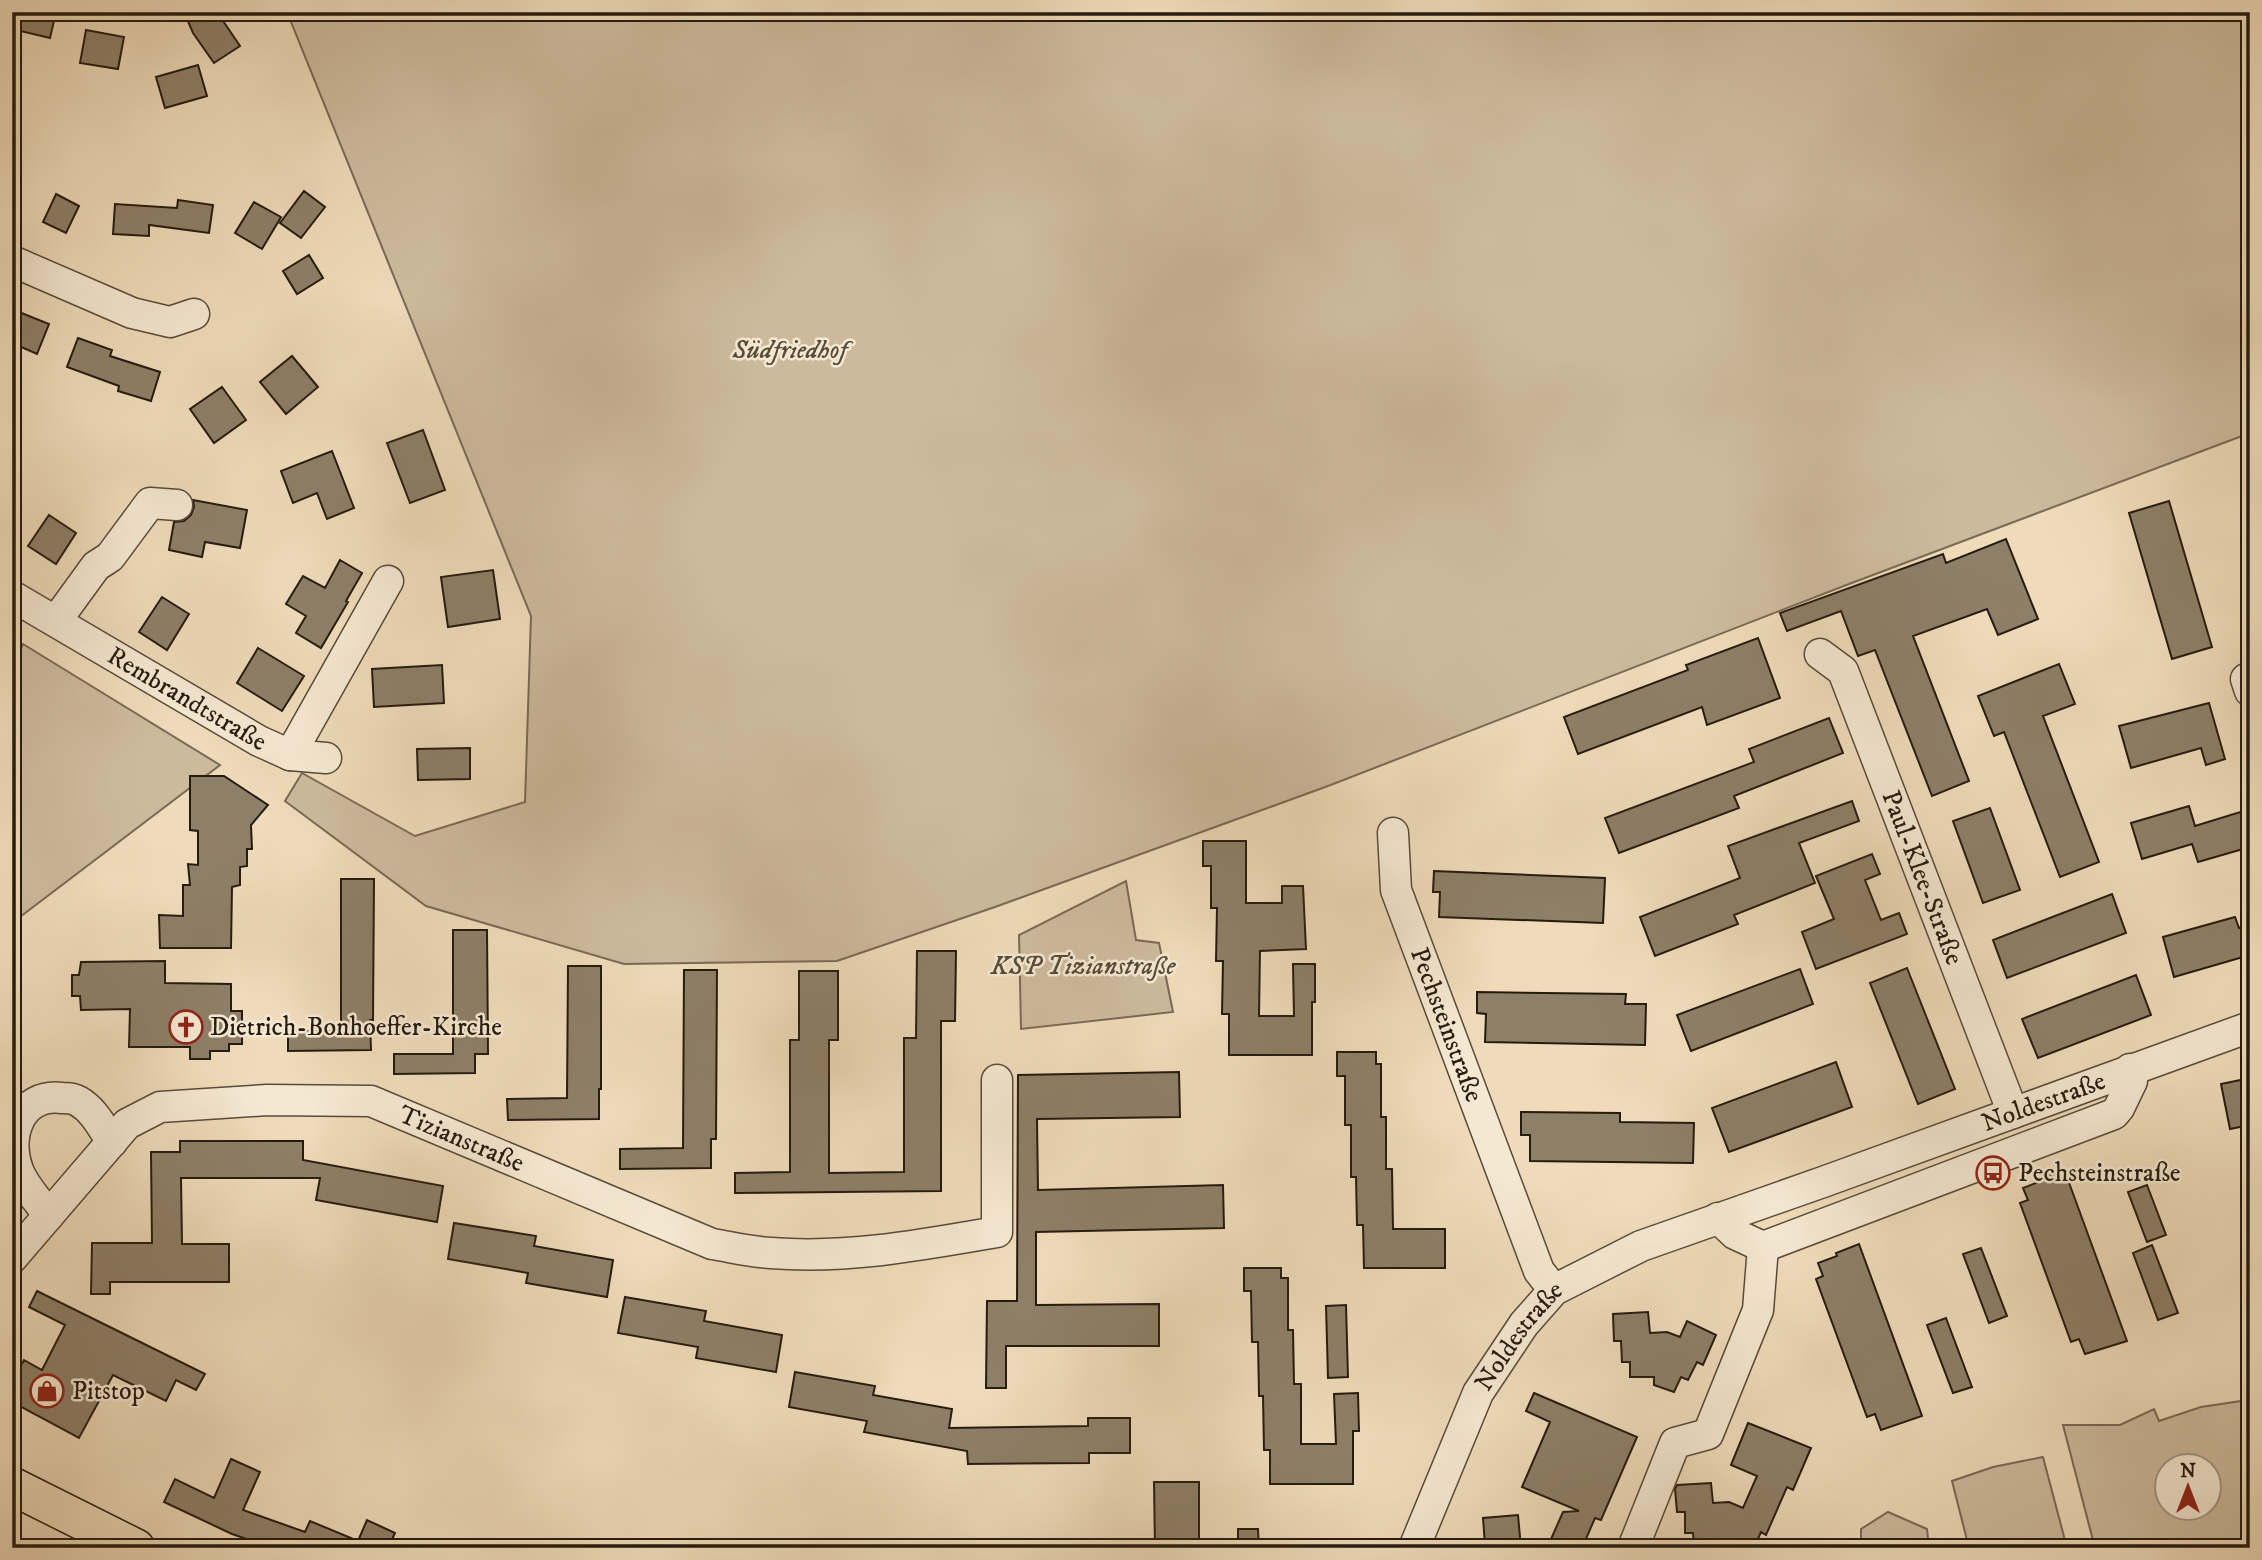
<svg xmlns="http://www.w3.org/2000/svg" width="2262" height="1560" viewBox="0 0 2262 1560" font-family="'IM FELL DW Pica',serif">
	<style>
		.green { fill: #cdba9d; stroke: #796a56; stroke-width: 2; fill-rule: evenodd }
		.building { fill: #8e7f68; stroke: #251b0f; stroke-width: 2 }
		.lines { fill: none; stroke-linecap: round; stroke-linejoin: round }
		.minor-casing { stroke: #584b3a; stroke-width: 33 }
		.major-casing { stroke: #251b0f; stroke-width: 40 }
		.minor { stroke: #f5e8d2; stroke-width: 30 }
		.major { stroke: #efdbba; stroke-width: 37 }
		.labels { text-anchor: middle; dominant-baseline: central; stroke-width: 5; stroke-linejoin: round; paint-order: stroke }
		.park-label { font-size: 26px; font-style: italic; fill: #574b3a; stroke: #f5e8d2 }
		.street-label { font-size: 26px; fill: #251b0f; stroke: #f5e8d2 }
		.poi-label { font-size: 26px; fill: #251b0f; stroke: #f5e8d2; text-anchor: start }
	</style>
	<rect width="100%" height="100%" fill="#efdbba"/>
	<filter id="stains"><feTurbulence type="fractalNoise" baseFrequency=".00286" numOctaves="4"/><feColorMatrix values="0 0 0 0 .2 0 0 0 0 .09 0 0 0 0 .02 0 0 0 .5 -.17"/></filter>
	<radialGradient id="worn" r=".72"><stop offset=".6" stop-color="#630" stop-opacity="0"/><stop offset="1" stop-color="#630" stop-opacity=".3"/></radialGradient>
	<!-- green -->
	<path class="green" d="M 287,12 L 2250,12 L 2250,433 L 1849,584 L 1328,786 L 995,907 L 837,961 L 624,964 L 426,906 L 285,801 L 302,773 L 415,836 L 525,802 L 531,616 Z
		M 23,644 L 220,765 L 12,923 L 12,669 Z
		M 1126,881 L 1136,940 L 1159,943 L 1173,1012 L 1021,1029 L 1019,935 Z
		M 2248,1400 L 2250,1548 L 2095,1548 L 2063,1425 L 2120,1425 L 2154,1409 L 2159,1421 L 2201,1407 ZM 2168,1466 L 2210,1466 L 2210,1508 L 2168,1508 Z
		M 2043,1457 L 2067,1548 L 1969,1548 L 1952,1481 L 1993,1467 Z
		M 1888,1512 L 1927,1529 L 1929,1548 L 1861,1548 L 1861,1529 Z"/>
	<!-- building -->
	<path class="building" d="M 12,12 L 56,12 L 50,38 L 12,29 Z
		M 184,12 L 217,12 L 240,46 L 214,63 L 193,33 Z
		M 86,30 L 124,37 L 118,69 L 80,63 Z
		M 198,65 L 207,96 L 165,108 L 156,77 Z
		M 304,191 L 325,207 L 301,238 L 280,223 Z
		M 56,194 L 79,206 L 66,233 L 43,222 Z
		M 178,200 L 213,205 L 209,233 L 149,225 L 149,236 L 113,234 L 115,204 L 177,208 Z
		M 254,202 L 281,217 L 262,249 L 235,233 Z
		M 309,255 L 323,278 L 297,294 L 283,271 Z
		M 19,312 L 49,324 L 37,354 L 12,343 L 12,328 Z
		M 78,338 L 112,350 L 110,356 L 160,372 L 151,401 L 118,391 L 119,386 L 67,367 Z
		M 292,356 L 318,387 L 286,414 L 260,382 Z
		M 222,387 L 246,420 L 214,443 L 190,409 Z
		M 423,430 L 445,490 L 410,503 L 387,443 Z
		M 332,451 L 354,508 L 327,519 L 317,493 L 293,503 L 281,471 Z
		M 193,500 L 247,510 L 240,548 L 205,542 L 202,557 L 169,550 L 174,522 L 184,521 L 191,515 L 194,507 Z
		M 2169,501 L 2212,647 L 2172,659 L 2129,513 Z
		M 49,515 L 76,533 L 56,564 L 28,546 Z
		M 2006,539 L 2038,619 L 1998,635 L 1987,609 L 1913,636 L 1969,781 L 1932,796 L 1875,650 L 1858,656 L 1841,611 L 1787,631 L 1780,613 L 1943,554 L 1946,563 Z
		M 340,560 L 362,573 L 346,601 L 348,602 L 321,648 L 296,633 L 306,616 L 286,604 L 303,576 L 325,588 Z
		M 493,570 L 500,619 L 448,627 L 441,577 Z
		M 162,597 L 189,614 L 167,650 L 139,632 Z
		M 1758,638 L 1780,698 L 1707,725 L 1702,707 L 1578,754 L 1564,717 L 1688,670 L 1686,665 Z
		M 258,648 L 304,676 L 282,711 L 237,683 Z
		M 2059,664 L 2075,704 L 2043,716 L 2099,862 L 2060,877 L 2004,732 L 1994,736 L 1978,696 Z
		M 442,665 L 444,703 L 374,707 L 372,669 Z
		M 2209,703 L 2225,759 L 2206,765 L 2201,748 L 2131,768 L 2119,726 Z
		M 1829,718 L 1843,753 L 1734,796 L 1739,808 L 1619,853 L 1605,818 L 1754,762 L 1749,749 Z
		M 470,748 L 470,779 L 418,780 L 417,749 Z
		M 190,776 L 224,776 L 268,805 L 251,825 L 252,849 L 247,849 L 247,866 L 240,867 L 240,885 L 232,887 L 231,948 L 160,948 L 159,915 L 183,916 L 183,885 L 190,885 L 188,864 L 198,865 L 198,831 L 190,830 Z
		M 1852,801 L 1859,821 L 1799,843 L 1815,883 L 1734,915 L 1738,924 L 1655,956 L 1640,917 L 1740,878 L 1728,846 Z
		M 2189,806 L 2195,826 L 2250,809 L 2250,847 L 2198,862 L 2192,844 L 2142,859 L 2131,823 Z
		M 1990,808 L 2020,890 L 1983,903 L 1953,821 Z
		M 1203,841 L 1246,841 L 1246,903 L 1282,903 L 1282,886 L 1303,886 L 1306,949 L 1260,951 L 1259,1016 L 1294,1016 L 1293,964 L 1315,964 L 1315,1002 L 1312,1002 L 1312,1055 L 1229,1055 L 1229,1014 L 1222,1014 L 1223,961 L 1216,961 L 1217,908 L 1211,908 L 1211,866 L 1203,866 Z
		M 1872,854 L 1880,874 L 1865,880 L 1881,920 L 1899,913 L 1907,934 L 1816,969 L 1802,932 L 1834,919 L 1816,876 Z
		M 1434,871 L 1605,878 L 1603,923 L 1439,917 L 1440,892 L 1433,892 Z
		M 341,879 L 374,879 L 373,1020 L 370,1020 L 371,1050 L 288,1051 L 288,1031 L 341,1031 Z
		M 2112,894 L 2126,933 L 2007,978 L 1993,940 Z
		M 2235,917 L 2239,928 L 2250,925 L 2250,955 L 2174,977 L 2163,937 Z
		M 453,930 L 487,930 L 488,1054 L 475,1054 L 475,1073 L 394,1074 L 394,1054 L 453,1054 Z
		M 917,951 L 956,951 L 955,1021 L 941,1021 L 941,1191 L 735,1193 L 735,1173 L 790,1172 L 790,1040 L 799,1040 L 799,971 L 838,971 L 838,1040 L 829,1040 L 829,1173 L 904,1172 L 904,1038 L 916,1038 Z
		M 165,961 L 165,983 L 231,984 L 231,1011 L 242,1011 L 242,1044 L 229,1044 L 229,1051 L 210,1051 L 210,1059 L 190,1059 L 190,1047 L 129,1047 L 130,1009 L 81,1010 L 80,996 L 72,996 L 72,975 L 79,975 L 81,962 Z
		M 568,966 L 601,966 L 601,1089 L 599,1089 L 599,1119 L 508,1120 L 507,1099 L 567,1098 Z
		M 1907,968 L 1955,1089 L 1918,1104 L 1870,983 Z
		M 1800,969 L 1813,1004 L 1691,1051 L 1677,1015 Z
		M 684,970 L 717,970 L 716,1139 L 711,1139 L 711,1168 L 620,1169 L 620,1149 L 683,1148 Z
		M 2136,975 L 2151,1015 L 2038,1058 L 2022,1019 Z
		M 1477,992 L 1626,994 L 1625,1004 L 1646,1004 L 1645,1045 L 1485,1042 L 1486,1014 L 1477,1013 Z
		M 1337,1052 L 1376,1052 L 1376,1064 L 1381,1064 L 1381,1117 L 1386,1117 L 1386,1169 L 1392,1169 L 1393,1229 L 1445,1229 L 1445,1268 L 1364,1268 L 1363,1225 L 1357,1225 L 1356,1177 L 1351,1177 L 1351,1125 L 1345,1125 L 1345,1076 L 1337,1076 Z
		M 1836,1062 L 1852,1107 L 1729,1152 L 1712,1108 Z
		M 1179,1072 L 1180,1117 L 1037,1119 L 1038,1190 L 1223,1185 L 1224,1228 L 1036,1232 L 1036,1305 L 1159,1304 L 1159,1346 L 1006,1346 L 1006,1388 L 986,1388 L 987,1301 L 1017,1301 L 1018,1075 Z
		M 2250,1078 L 2250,1125 L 2230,1129 L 2221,1084 Z
		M 1521,1112 L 1620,1113 L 1620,1122 L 1694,1123 L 1693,1163 L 1530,1161 L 1530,1135 L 1521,1135 Z
		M 180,1141 L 303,1141 L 303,1160 L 443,1186 L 437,1222 L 316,1200 L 320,1178 L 181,1178 L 182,1244 L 229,1244 L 229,1282 L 110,1282 L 110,1294 L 91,1294 L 92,1243 L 152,1243 L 151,1152 L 180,1152 Z
		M 2064,1169 L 2127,1341 L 2085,1354 L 2079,1339 L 2071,1342 L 2020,1203 L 2028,1200 L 2023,1188 L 2041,1181 L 2040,1178 Z
		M 2147,1185 L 2166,1235 L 2147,1242 L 2128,1192 Z
		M 454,1223 L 536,1236 L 534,1246 L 613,1260 L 607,1297 L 526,1283 L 528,1273 L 448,1259 Z
		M 1859,1244 L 1922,1416 L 1881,1430 L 1875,1414 L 1867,1417 L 1816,1279 L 1823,1276 L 1818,1263 L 1837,1256 L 1836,1253 Z
		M 2152,1245 L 2178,1313 L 2158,1320 L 2133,1253 Z
		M 1981,1248 L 2007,1316 L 1989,1323 L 1963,1254 Z
		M 1244,1268 L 1281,1268 L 1281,1278 L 1288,1278 L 1288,1330 L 1293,1330 L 1294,1384 L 1301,1384 L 1301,1444 L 1336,1444 L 1334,1394 L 1358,1393 L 1359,1431 L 1353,1431 L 1353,1484 L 1270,1484 L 1270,1450 L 1264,1450 L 1263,1396 L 1259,1396 L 1258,1342 L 1252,1342 L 1251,1291 L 1244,1291 Z
		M 37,1291 L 205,1374 L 196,1390 L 176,1380 L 166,1401 L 113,1375 L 79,1438 L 12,1402 L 12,1381 L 24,1360 L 42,1370 L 65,1325 L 29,1307 Z
		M 625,1297 L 706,1311 L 704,1321 L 782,1335 L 776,1372 L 696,1358 L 698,1347 L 618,1333 Z
		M 1346,1305 L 1348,1377 L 1328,1378 L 1326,1306 Z
		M 1648,1312 L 1650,1333 L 1667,1332 L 1680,1337 L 1687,1321 L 1716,1335 L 1703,1365 L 1697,1362 L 1688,1380 L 1681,1377 L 1674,1392 L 1654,1385 L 1654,1377 L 1630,1377 L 1630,1362 L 1622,1362 L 1621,1341 L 1614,1341 L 1613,1314 Z
		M 1946,1318 L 1972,1387 L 1953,1393 L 1927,1325 Z
		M 795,1372 L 875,1386 L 873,1395 L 952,1409 L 949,1428 L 1088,1426 L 1088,1418 L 1130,1418 L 1130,1453 L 1089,1453 L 1089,1463 L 968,1464 L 967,1451 L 864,1432 L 867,1421 L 789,1407 Z
		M 1534,1393 L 1637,1437 L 1601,1520 L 1595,1518 L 1582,1548 L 1547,1548 L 1563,1512 L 1579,1511 L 1522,1487 L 1550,1422 L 1526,1411 Z
		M 1748,1423 L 1811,1448 L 1793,1490 L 1787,1487 L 1766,1535 L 1761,1532 L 1754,1548 L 1694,1548 L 1693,1533 L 1685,1533 L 1685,1512 L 1677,1512 L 1675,1489 L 1677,1485 L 1711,1483 L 1713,1503 L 1729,1502 L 1743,1508 L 1757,1476 L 1731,1465 Z
		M 231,1459 L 260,1472 L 243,1510 L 305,1532 L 310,1521 L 358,1541 L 367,1520 L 395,1533 L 388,1548 L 273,1548 L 232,1534 L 164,1502 L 175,1479 L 214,1498 Z
		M 1154,1482 L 1199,1482 L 1199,1548 L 1155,1548 Z
		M 1518,1515 L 1521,1548 L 1492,1548 L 1492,1545 L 1485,1545 L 1483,1518 Z
		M 1238,1529 L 1258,1529 L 1259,1548 L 1238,1548 Z"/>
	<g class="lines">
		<defs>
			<g id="minor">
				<path d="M 12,261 L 132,313 L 170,322 L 194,314"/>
				<path id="s1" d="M 12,596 L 259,741 L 290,755 L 326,758"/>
				<path d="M 56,621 L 96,566 L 110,557 L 150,503 L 177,505"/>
				<path id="s2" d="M 1820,654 L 1843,671 L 2013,1113"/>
				<path d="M 2250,678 L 2246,679 L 2250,691"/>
				<path d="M 290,755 L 388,581"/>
				<path id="s3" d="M 1393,833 L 1396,890 L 1539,1271 L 1554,1290"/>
				<path d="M 49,1215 C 38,1201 24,1186 18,1170 C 5,1136 20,1093 62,1098 C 67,1098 73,1098 78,1101 C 94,1110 102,1127 112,1142"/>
				<path d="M 1718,1218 L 1735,1234 L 1763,1247 L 2114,1114 L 2119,1108 L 2132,1081 L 2130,1069"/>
				<path id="s4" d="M 12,1258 L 127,1124 L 160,1107 L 267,1100 L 371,1101 L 712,1244 C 731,1247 751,1252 771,1253 C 847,1259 922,1245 997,1232 L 997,1080"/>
				<path id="s5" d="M 1414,1548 L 1478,1393 L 1524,1324 L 1554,1290 L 1641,1246 L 1823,1182 L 2250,1027"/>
				<path d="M 1633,1548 L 1675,1443 L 1708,1434 L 1758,1310 L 1763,1247"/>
			</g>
			<path id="major" d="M 12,1486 L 136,1548"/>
		</defs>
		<!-- minor casing -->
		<use href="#minor" class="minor-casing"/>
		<!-- major casing -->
		<use href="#major" class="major-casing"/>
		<!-- minor -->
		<use href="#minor" class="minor"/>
		<!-- major -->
		<use href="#major" class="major"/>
	</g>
	<!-- icons -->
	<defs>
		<symbol id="church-ring" viewBox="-11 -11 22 22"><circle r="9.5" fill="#f5e8d2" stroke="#8f2418" stroke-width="1.5"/><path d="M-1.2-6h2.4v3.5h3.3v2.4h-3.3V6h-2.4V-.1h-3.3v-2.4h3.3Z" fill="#8f2418"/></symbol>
		<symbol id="bus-ring" viewBox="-11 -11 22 22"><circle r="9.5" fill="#f5e8d2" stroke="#8f2418" stroke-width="1.5"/><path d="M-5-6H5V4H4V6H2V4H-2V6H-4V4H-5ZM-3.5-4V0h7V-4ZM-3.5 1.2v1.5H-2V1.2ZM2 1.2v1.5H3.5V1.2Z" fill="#8f2418"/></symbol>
		<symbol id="shop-ring" viewBox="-11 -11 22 22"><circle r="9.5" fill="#f5e8d2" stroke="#8f2418" stroke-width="1.5"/><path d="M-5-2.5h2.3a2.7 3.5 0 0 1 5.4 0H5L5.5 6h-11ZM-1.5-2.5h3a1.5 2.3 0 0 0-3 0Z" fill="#8f2418"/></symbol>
	</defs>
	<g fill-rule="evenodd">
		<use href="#church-ring" x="167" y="1008" width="38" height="38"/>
		<use href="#bus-ring" x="1974" y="1154" width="38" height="38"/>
		<use href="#shop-ring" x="28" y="1372" width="38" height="38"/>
	</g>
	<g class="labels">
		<!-- park labels -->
		<g class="park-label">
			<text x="790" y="350">Südfriedhof</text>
			<text x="1083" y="966">KSP Tizianstraße</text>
		</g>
		<!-- street labels -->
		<g class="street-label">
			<text stroke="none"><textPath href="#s1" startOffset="203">Rembrandtstraße</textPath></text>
			<text stroke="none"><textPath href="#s2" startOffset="250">Paul-Klee-Straße</textPath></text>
			<text stroke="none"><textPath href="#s3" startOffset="201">Pechsteinstraße</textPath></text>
			<text stroke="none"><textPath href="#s5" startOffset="821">Noldestraße</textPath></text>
			<text stroke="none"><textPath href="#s4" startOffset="523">Tizianstraße</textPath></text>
			<text stroke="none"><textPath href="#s5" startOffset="238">Noldestraße</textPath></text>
		</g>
		<!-- poi labels -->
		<g class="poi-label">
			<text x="210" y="1027">Dietrich-Bonhoeffer-Kirche</text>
			<text x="2018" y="1173">Pechsteinstraße</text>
			<text x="72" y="1391">Pitstop</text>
		</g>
	</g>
	<!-- margin -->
	<rect width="2262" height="1560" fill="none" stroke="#efdbba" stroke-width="42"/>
	<rect x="14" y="14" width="2234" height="1532" fill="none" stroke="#251b0f" stroke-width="3.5"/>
	<rect x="21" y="21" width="2220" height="1518" fill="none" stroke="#251b0f" stroke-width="2"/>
	<!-- north arrow -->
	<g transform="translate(2188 1487)"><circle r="33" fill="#f5e8d2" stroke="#a29684" stroke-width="2"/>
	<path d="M0-5L12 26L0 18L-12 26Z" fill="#8f2418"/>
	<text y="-10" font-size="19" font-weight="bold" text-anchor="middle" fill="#251b0f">N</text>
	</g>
	<rect width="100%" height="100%" filter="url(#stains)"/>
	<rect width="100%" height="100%" fill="url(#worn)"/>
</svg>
